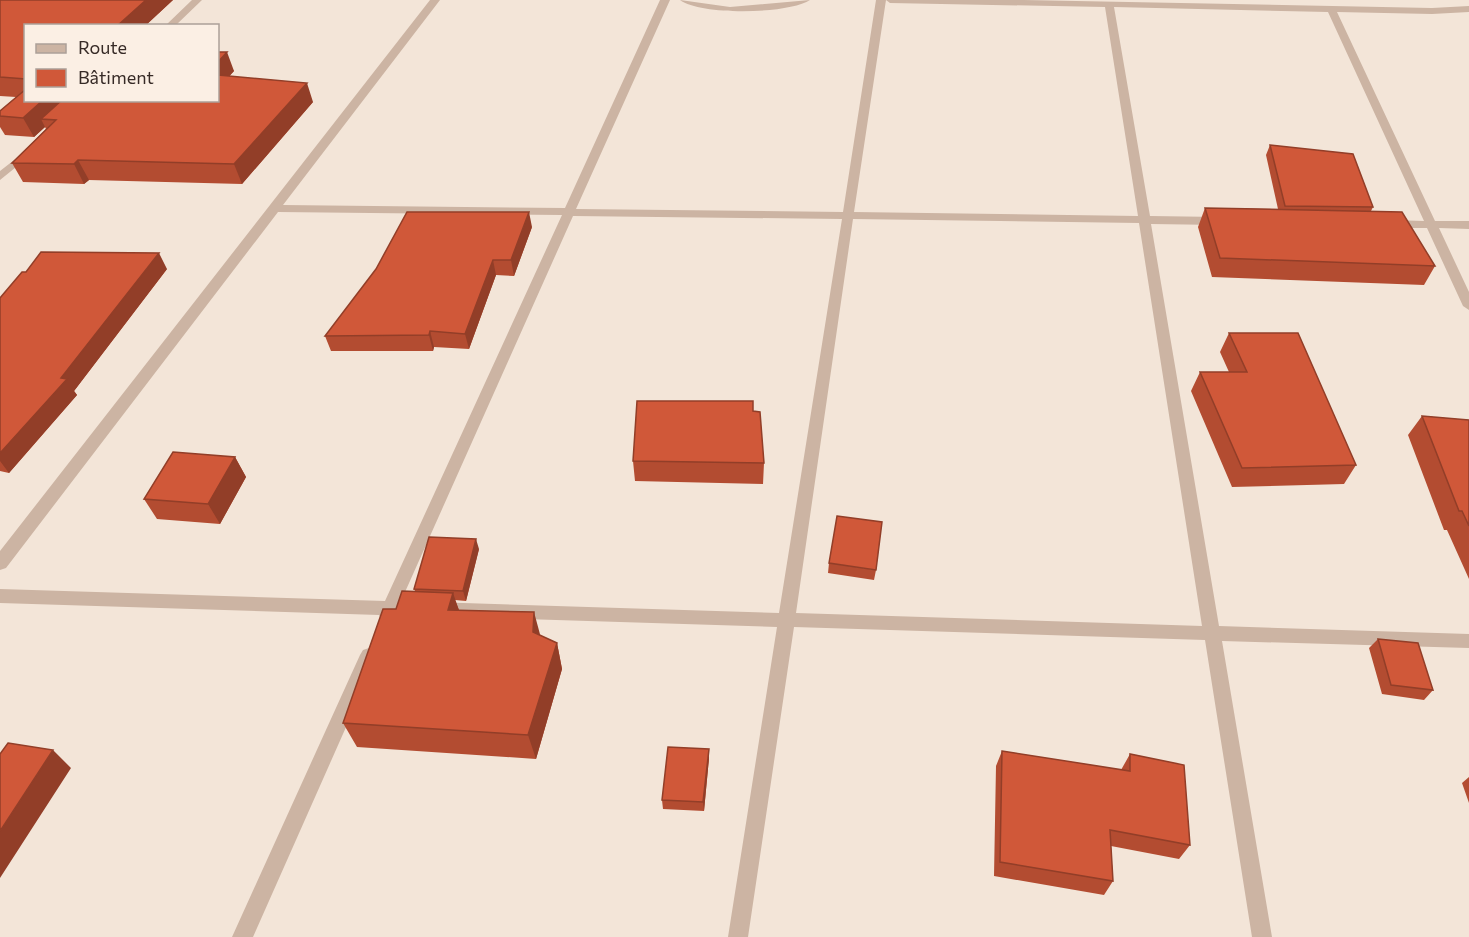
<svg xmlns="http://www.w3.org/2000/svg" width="1469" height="937" viewBox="0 0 1469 937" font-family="Commissioner,sans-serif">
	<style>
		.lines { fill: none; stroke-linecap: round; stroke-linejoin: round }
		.minor { fill: #ccb4a3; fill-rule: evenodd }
		.wall { fill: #b34c31 }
		.shaded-wall { fill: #923e28 }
		.building { fill: #d05839; stroke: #923e28; stroke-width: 1.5 }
	</style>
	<rect width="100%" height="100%" fill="#f3e5d8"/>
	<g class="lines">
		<!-- minor -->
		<path class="minor" d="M 192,0 L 202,0 L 175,26 L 165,26 Z
			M 430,0 L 440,0 L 283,205 L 565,208 L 660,0 L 670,0 L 576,209 L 843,212 L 876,0 L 1024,0 L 1432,8 L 1469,6 L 1469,12 L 1432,14 L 1337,12 L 1435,221 L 1469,221 L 1469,229 L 1439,228 L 1469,292 L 1469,310 L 1463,306 L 1427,228 L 1391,228 L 1385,224 L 1391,220 L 1424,221 L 1328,12 L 1114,7 L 1150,216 L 1220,217 L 1226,221 L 1220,225 L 1151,224 L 1219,626 L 1469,634 L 1469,648 L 1222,641 L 1272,937 L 1252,937 L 1205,640 L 794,627 L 748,937 L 728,937 L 777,627 L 395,615 L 393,619 L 387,621 L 381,619 L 379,615 L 0,603 L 0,589 L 385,601 L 562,215 L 278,212 L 6,568 L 0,570 L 0,551 ZM 886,0 L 890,3 L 1105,7 L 1138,216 L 854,212 ZM 573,216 L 842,219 L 779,613 L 401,601 ZM 853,219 L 1139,223 L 1202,626 L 796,613 Z
			M 680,0 L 730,7 L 810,0 C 789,14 702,16 680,0 Z
			M 27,150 L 32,153 L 31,155 L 0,180 L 0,171 Z
			M 369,648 L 375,650 L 378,655 L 253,937 L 232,937 L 360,655 L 363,650 Z"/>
	</g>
	<!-- wall -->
	<path class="wall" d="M 0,0 L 173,0 L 145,26 L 26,26 L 26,100 L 218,100 L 218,52 L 234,71 L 229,76 L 313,102 L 242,184 L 89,180 L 84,184 L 23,182 L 12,163 L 46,129 L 45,127 L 34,137 L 5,135 L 0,127 L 0,111 L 16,97 L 0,96 Z
		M 1270,145 L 1373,207 L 1371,211 L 1435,266 L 1424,285 L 1212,277 L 1198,227 L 1205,208 L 1278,209 L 1266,155 Z
		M 532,227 L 514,276 L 496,275 L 469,349 L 434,347 L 433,351 L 331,351 L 325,336 Z
		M 167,269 L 74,391 L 77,395 L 9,473 L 0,471 L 0,298 Z
		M 1229,333 L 1356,465 L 1344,484 L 1232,487 L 1191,391 L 1200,372 L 1229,372 L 1220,352 Z
		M 753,411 L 764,463 L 763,484 L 635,481 L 633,461 Z
		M 1422,416 L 1469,420 L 1469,579 L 1447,530 L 1444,530 L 1408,435 Z
		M 235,457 L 246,477 L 220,524 L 157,519 L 144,499 Z
		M 479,549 L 466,601 L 455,600 L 459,610 L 540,635 L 557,643 L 562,669 L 536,759 L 357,747 L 343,723 L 415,591 L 414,589 Z
		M 829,563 L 876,570 L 874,580 L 828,573 Z
		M 1378,639 L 1433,690 L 1424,700 L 1382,694 L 1369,648 Z
		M 1002,751 L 1121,770 L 1130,754 L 1190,845 L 1179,859 L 1111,846 L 1113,881 L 1104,895 L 994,876 L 996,766 Z
		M 709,758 L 704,811 L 663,809 L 662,800 Z
		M 1469,777 L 1469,803 L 1462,783 Z"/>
	<!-- shaded-wall -->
	<path class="shaded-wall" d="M 146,0 L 173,0 L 145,26 L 117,26 Z
		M 227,52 L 234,71 L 218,89 L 218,62 Z
		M 307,83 L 313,102 L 242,184 L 234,164 Z
		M 43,100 L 74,100 L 41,119 L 45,127 L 34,137 L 23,118 Z
		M 78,160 L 89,180 L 84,184 L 74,164 Z
		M 529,212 L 532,227 L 514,276 L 511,260 Z
		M 159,253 L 167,269 L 74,391 L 77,395 L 9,473 L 0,461 L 0,453 L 61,378 Z
		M 493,260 L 496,275 L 469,349 L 465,334 Z
		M 430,331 L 434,347 L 433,351 L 429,335 Z
		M 235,457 L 246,477 L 220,524 L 208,504 Z
		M 476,539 L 479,549 L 466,601 L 463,591 Z
		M 453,593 L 462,619 L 448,610 Z
		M 534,612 L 541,638 L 533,632 Z
		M 557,643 L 562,669 L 536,759 L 528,735 Z
		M 709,749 L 709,758 L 704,811 L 703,802 Z
		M 53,750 L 71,768 L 0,878 L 0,831 Z"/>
	<!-- building -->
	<path class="building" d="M 0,0 L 146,0 L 117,26 L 26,26 L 26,79 L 0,77 Z
		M 218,52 L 227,52 L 218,62 Z
		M 218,75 L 307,83 L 234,164 L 78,160 L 74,164 L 12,163 L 56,120 L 41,119 L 62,100 L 218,100 Z
		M 26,89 L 26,100 L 43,100 L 23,118 L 0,116 L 0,111 Z
		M 1270,145 L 1353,154 L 1373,207 L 1285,206 Z
		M 1205,208 L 1402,212 L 1435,266 L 1220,258 Z
		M 407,212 L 529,212 L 511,260 L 493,260 L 465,334 L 430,331 L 429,335 L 325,336 L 376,269 Z
		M 41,252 L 159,253 L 61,378 L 67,379 L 0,453 L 0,298 L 22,272 L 26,272 Z
		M 1229,333 L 1298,333 L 1356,465 L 1242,468 L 1200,372 L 1247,372 Z
		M 637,401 L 753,401 L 753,411 L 760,412 L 764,463 L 633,461 Z
		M 1422,416 L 1469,420 L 1469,526 L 1462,511 L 1459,511 Z
		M 173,452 L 235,457 L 208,504 L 144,499 Z
		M 837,516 L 882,522 L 876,570 L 829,563 Z
		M 429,537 L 476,539 L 463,591 L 414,589 Z
		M 402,591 L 453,593 L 448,610 L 534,612 L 533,632 L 557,643 L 528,735 L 343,723 L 383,609 L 396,609 Z
		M 1378,639 L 1418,643 L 1433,690 L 1391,685 Z
		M 8,743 L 53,750 L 0,831 L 0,754 Z
		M 668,747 L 709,749 L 703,802 L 662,800 Z
		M 1002,751 L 1130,771 L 1130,754 L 1184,765 L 1190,845 L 1110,830 L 1113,881 L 1000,862 Z"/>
	<!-- legend -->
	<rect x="24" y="24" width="195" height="78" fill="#fbefe4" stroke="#aca098" stroke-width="1.5"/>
	<rect x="36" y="44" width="30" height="9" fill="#ccb4a3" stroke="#aca098" stroke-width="1.5"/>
	<text x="78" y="54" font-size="18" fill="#362a26">Route</text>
	<rect x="36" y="69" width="30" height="18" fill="#d05839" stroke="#aca098" stroke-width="1.5"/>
	<text x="78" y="84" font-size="18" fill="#362a26">Bâtiment</text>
</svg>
